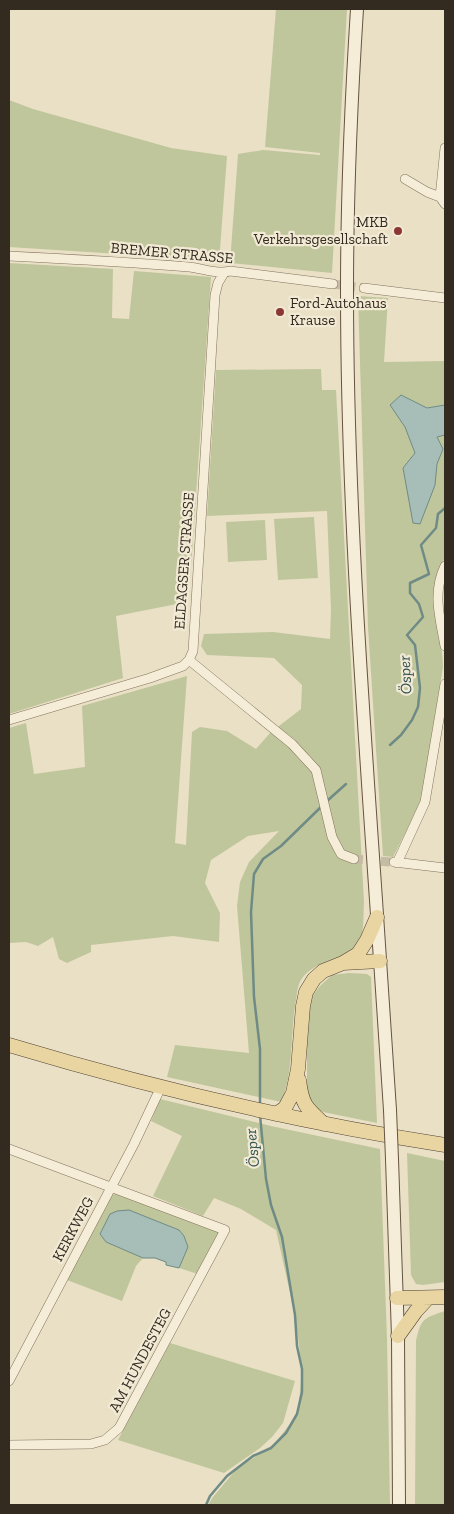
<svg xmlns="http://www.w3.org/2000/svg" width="454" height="1514" viewBox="0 0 454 1514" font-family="'Zilla Slab',serif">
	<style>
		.green { fill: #c0c69b }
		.water { fill: #a7bdb8; stroke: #6f8b85 }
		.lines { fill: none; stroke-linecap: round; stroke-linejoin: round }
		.stream { stroke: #6f8b85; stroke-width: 2.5 }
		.street-tunnel { stroke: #c5bca5; stroke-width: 9; stroke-dasharray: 9 4.5; stroke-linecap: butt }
		.street-casing { stroke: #83735e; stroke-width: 10 }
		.secondary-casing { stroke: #645441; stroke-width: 14 }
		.primary-casing { stroke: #514131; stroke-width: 15 }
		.street { stroke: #f5edd8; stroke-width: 9 }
		.secondary { stroke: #f5edd8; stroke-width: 12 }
		.primary { stroke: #e8d5a2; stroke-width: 14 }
		.secondary-bridge-casing { stroke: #645441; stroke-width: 14; stroke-linecap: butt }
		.secondary-bridge { stroke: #f5edd8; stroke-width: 12 }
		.poi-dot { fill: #8b3734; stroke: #f2ead5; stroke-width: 2 }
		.labels { text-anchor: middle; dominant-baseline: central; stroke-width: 4.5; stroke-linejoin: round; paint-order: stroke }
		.poi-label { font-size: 15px; fill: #342b20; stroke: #f2ead5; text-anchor: end }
		.street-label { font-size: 15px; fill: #342b20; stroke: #f2ead5 }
		.water-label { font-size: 16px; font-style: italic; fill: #315352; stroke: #f2ead5 }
	</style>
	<rect width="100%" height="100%" fill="#e9e0c6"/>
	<!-- green -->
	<path class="green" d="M 276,9 L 347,9 L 332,273 L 230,263 L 238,154 L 263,150 L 320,155 L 320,153 L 265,147 Z
		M 9,100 L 33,109 L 171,148 L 227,156 L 219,263 L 119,254 L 9,247 Z
		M 9,263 L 113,269 L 112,318 L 129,319 L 134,271 L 211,277 L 191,568 L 187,602 L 116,616 L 123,678 L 9,714 Z
		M 358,296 L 388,298 L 384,362 L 445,361 L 445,556 C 440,571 433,589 435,605 C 436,626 443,646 443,667 L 421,802 L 393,857 L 383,856 L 368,627 Z
		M 321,369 L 322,390 L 336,390 L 364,902 C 363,915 365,933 358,944 C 345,963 309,959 299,984 C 297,989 297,995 296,1000 C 290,1031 294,1075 281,1102 L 167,1077 L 175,1045 L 249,1053 L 237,906 L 240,882 L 249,862 L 279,831 L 248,836 L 211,860 L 205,883 L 220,913 L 219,942 L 173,936 L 91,945 L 91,952 L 67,963 L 59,959 L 53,937 L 38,946 L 26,942 L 9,943 L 9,728 L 26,723 L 34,774 L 85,767 L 82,706 L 187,676 L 175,843 L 186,845 L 192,732 L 200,727 L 227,731 L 256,749 L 270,733 L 301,709 L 302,685 L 274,658 L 207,655 L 201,646 L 204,634 L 273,632 L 330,639 L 331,610 L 327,511 L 207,516 L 216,370 Z
		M 314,517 L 318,578 L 278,580 L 274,519 Z
		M 265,520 L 267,560 L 228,562 L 226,522 Z
		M 349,973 L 367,974 L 371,977 L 377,1123 L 323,1112 L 313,1106 L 307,1096 L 307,1036 L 311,998 L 320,986 L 332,975 Z
		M 160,1099 L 271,1126 L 380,1149 L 387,1338 L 390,1505 L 208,1505 L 213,1497 L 239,1466 L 271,1448 L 298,1414 L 302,1369 L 295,1315 L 276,1230 L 241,1209 L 214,1198 L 203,1216 L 153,1196 L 182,1136 L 151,1121 Z
		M 407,1153 L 445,1161 L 445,1282 L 423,1285 L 416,1284 L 411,1275 Z
		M 120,1192 L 220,1233 L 198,1274 L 179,1268 L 188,1247 L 106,1242 L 143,1258 L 136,1266 L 122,1301 L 67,1280 L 110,1196 Z
		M 445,1311 L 445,1505 L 423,1505 L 415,1504 L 416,1341 C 421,1318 424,1318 445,1311 Z
		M 170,1343 L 295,1381 L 283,1423 L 272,1437 L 260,1448 L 224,1473 L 118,1440 Z"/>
	<!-- water -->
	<path class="water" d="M 401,395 L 427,408 L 445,405 L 445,435 L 437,437 L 443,449 L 437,464 L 435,485 L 420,524 L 413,523 L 403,468 L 415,453 L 405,427 L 390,405 Z
		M 129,1210 L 179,1230 L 184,1236 L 188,1247 L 179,1268 L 166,1265 L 166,1262 L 155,1258 L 143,1258 L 106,1242 L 100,1234 L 110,1214 L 117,1211 Z"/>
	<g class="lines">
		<!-- stream -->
		<path class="stream" d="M 390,745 L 401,735 L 412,720 L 418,707 L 420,688 L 415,645 L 407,635 L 423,617 L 419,604 L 410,593 L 410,583 L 429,574 L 421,545 L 436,528 L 438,514 L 445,508
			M 327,801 L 346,784
			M 260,1104 L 260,1049 L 254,997 L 251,912 L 254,874 L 263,859 L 281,846 L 323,805
			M 206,1505 L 210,1496 L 227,1476 L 253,1456 L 271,1448 L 286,1433 L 297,1414 L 302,1392 L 302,1369 L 297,1346 L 295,1315 L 282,1237 L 271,1205 L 266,1179 L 260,1115"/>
		<!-- street-tunnel -->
		<path class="street-tunnel" d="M 333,284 L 364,288
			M 354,859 L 391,862"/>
		<defs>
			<path id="street" d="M 445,148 L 440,197 L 445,204
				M 405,179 L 427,192 L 440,197
				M 9,256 C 69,259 129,262 189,267 C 201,268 219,275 230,271 L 333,284
				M 364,288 L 445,298
				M 445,566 C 432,593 440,618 445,646
				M 189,660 L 292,744 L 316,770 L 332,837 L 341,854 L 354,859
				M 9,720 L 150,678 L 183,666 L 189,660 L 193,651 L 215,295 L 218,283 L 224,273
				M 394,862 L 445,868
				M 397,863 L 425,802 L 445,684
				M 9,1149 L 225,1230 L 119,1428 L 105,1440 L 91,1444 L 9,1445
				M 9,1381 L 134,1144 L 160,1089"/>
			<path id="secondary" d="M 357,9 C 351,103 347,197 347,291 C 347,494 362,697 376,900 C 381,970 385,1040 390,1110
				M 392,1159 L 398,1336 L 399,1505"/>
			<path id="primary" d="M 343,963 L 358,954 L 367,940 L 377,917
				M 9,1045 C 152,1088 297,1122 445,1145
				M 299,1080 C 302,1105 306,1108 324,1124
				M 276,1114 L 285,1108 L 293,1093 L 298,1069 L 303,1006 L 306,992 L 314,979 L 323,971 L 343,963 L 380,961
				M 397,1298 L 445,1297
				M 398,1336 L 416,1311 L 428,1298"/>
		</defs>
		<!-- street casing -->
		<use href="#street" class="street-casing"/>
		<!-- secondary casing -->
		<use href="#secondary" class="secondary-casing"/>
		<!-- primary casing -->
		<use href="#primary" class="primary-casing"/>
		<!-- street -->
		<use href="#street" class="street"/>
		<!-- secondary -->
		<use href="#secondary" class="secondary"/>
		<!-- primary -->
		<use href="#primary" class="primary"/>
		<defs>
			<path id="secondary-bridge" d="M 390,1110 L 392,1159"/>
		</defs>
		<!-- secondary-bridge casing -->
		<use href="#secondary-bridge" class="secondary-bridge-casing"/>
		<!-- secondary-bridge -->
		<use href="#secondary-bridge" class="secondary-bridge"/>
	</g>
	<!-- markers -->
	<g class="poi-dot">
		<circle cx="398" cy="231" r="5"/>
		<circle cx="280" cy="312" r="5"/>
	</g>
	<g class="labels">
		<!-- poi labels -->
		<g class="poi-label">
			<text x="388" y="222">MKB<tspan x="388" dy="17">Verkehrsgesellschaft</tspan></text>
			<text x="290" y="303" text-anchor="start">Ford-Autohaus<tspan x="290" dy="17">Krause</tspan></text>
		</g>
		<!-- street labels -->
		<g class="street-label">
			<text transform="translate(172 253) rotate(5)">BREMER STRASSE</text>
			<text transform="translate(184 561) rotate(-86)">ELDAGSER STRASSE</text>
			<text transform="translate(73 1229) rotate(-62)">KERKWEG</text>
			<text transform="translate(140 1360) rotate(-62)">AM HUNDESTEG</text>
		</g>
		<!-- water labels -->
		<g class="water-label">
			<text transform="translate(405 675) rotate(-93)">Ösper</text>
			<text transform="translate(252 1148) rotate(-95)">Ösper</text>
		</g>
	</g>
	<!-- border -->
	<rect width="454" height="1514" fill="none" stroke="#342b20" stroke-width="20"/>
</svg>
